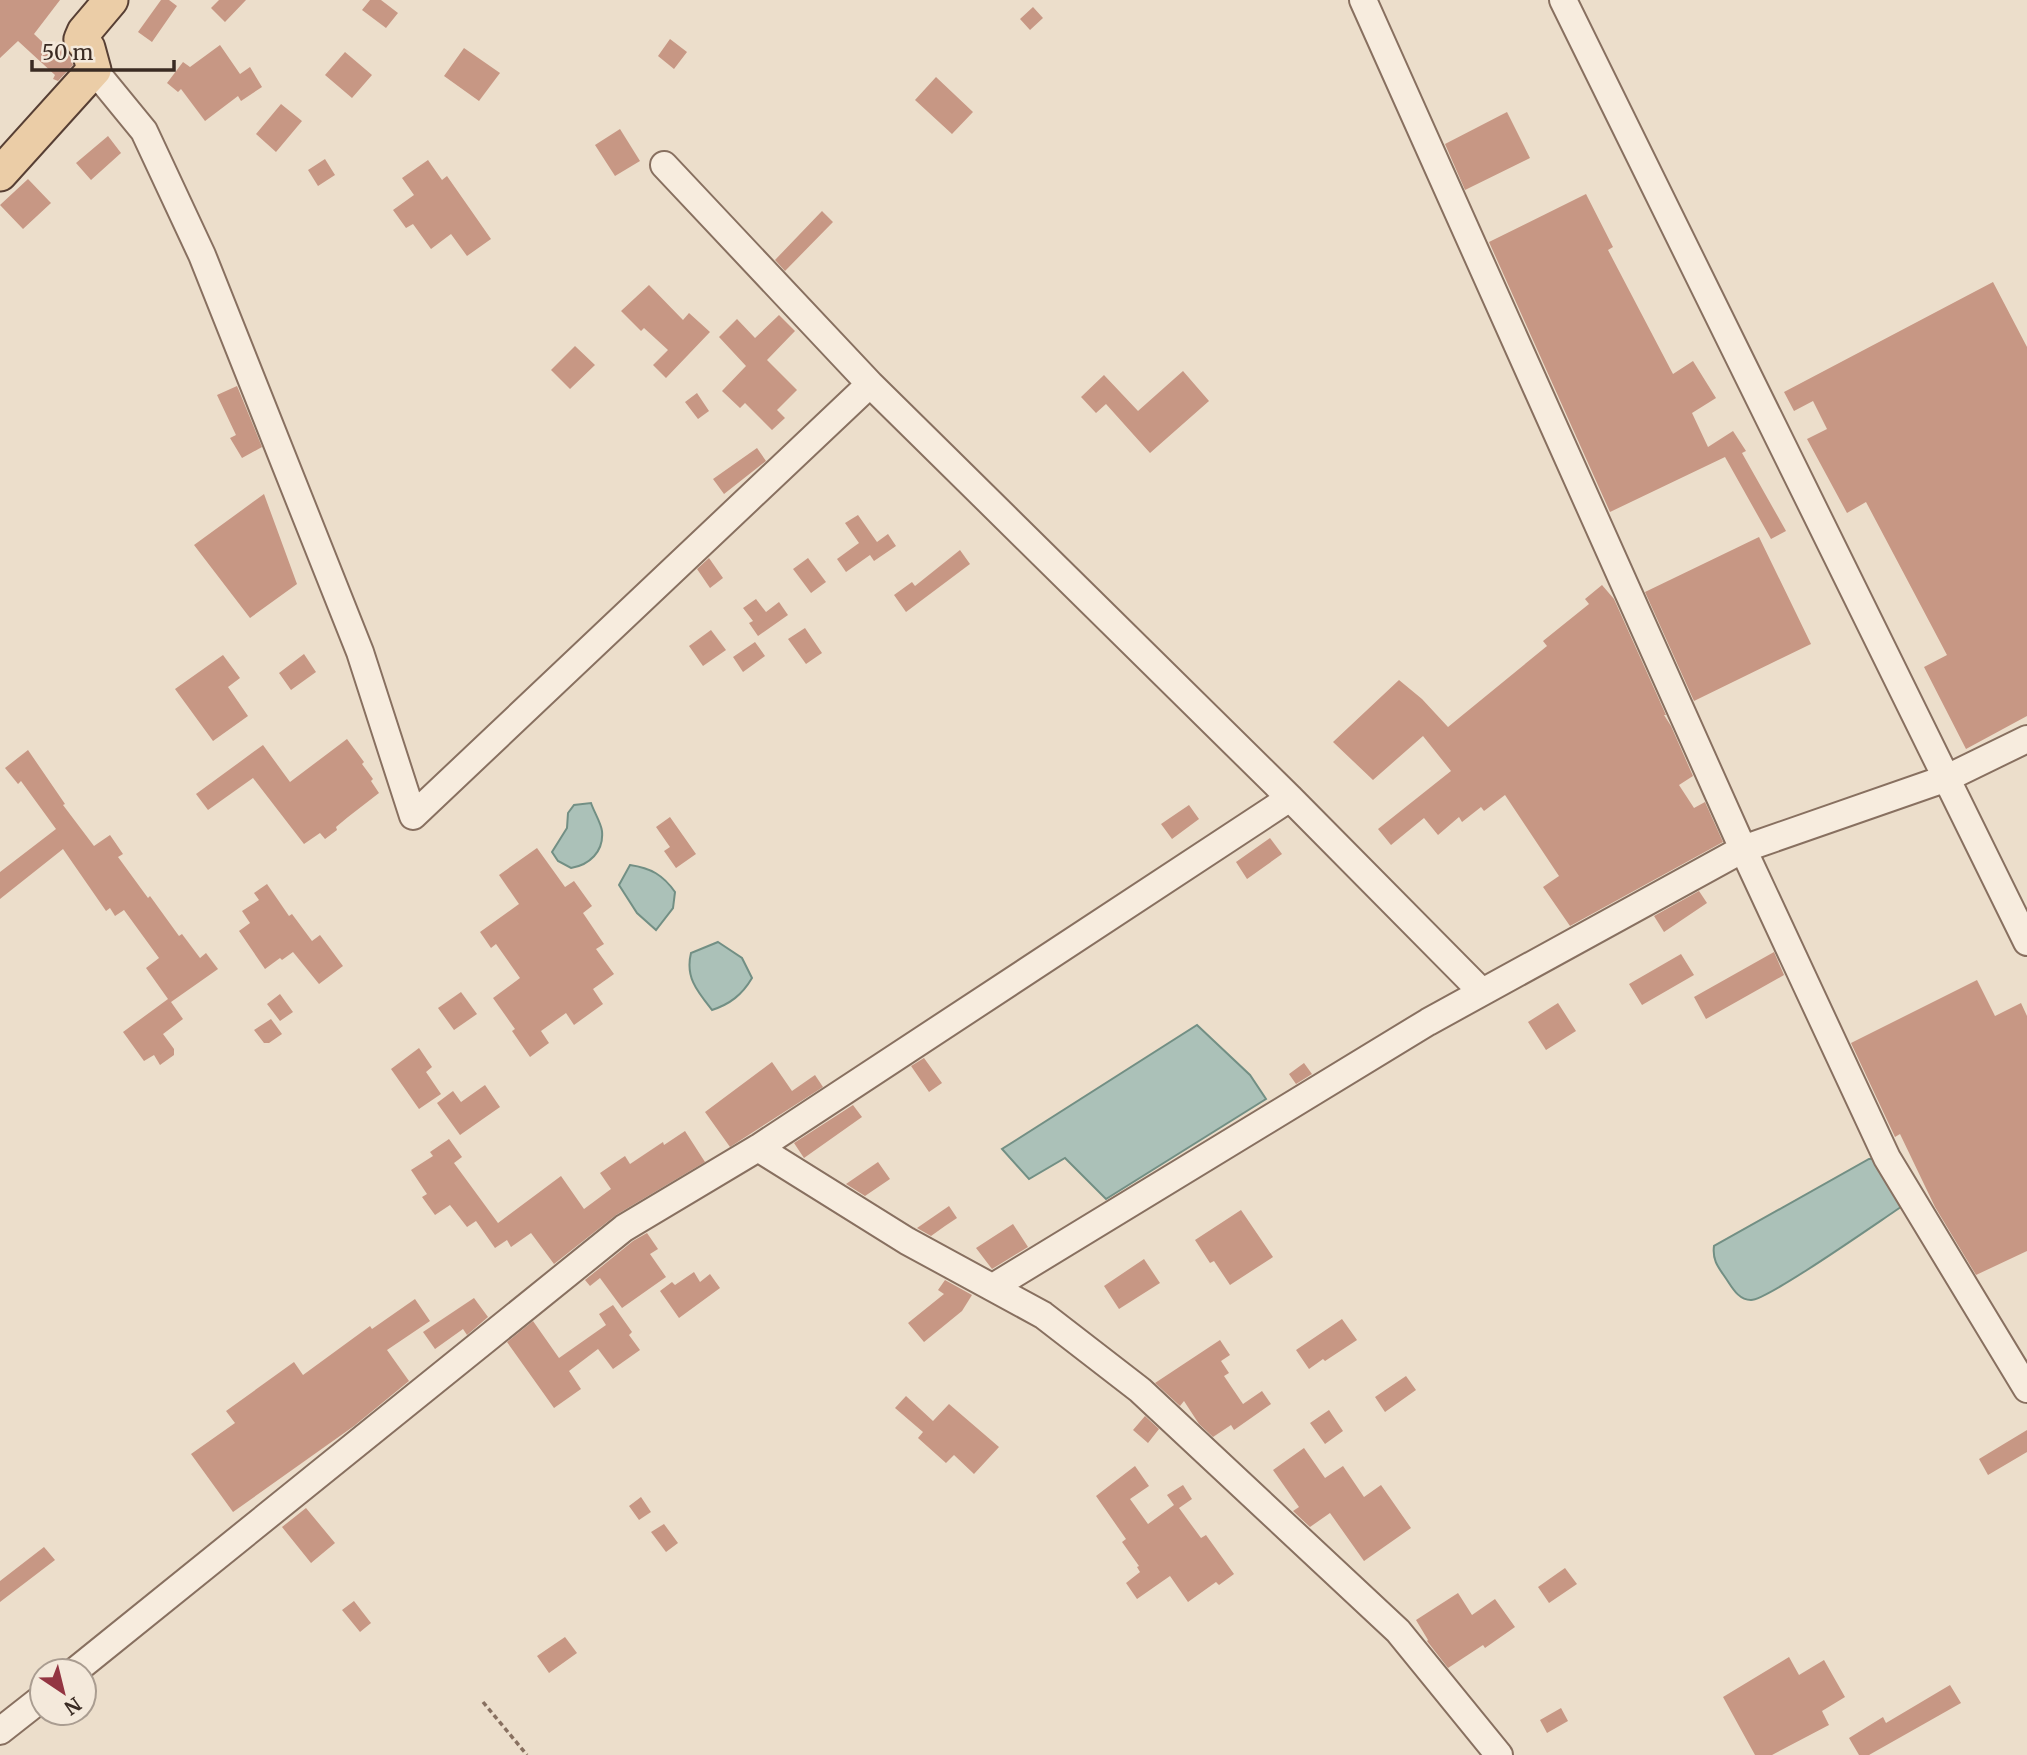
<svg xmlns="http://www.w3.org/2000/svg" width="2027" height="1755" viewBox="0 0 2027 1755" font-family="Merriweather,serif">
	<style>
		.water { fill: #abc1b8; stroke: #728f84; stroke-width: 2 }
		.building { fill: #c79784 }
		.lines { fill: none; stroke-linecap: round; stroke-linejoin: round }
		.minor-casing { stroke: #887060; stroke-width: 30 }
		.major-casing { stroke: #573f34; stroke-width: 37 }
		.path { stroke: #887060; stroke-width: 3.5; stroke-dasharray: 5 3.5; stroke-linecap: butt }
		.minor { stroke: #f7ecde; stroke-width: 26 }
		.major { stroke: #ebcda7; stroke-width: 33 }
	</style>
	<rect width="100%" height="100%" fill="#ecdecb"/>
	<!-- water -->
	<path class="water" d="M 591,803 C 594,812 601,823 602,831 C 604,852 589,865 571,868 L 558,861 L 552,852 L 567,828 L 568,813 L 574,805 Z
		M 630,865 C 651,868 663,875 675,892 L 673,908 L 656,930 L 637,913 L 619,885 Z
		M 718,942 L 742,958 L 752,978 C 742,995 730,1004 712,1010 C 697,991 685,977 691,953 Z
		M 1197,1025 L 1250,1075 L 1266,1099 L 1106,1199 L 1065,1158 L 1029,1179 L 1002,1149 Z
		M 1881,1158 L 1904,1205 C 1881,1220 1768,1300 1751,1300 C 1739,1300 1733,1289 1727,1280 C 1719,1268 1712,1261 1714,1246 L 1869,1159 Z"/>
	<!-- building -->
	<path class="building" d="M 0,0 L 60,0 L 34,34 L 58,57 L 63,45 L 70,57 L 73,65 L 58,81 L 53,79 L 55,75 L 18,41 L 0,58 Z
		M 161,0 L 169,0 L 177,6 L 152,42 L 138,32 Z
		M 219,0 L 246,0 L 225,22 L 211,8 Z
		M 370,0 L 381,0 L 398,13 L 386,28 L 362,10 Z
		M 1033,7 L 1043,18 L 1030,30 L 1020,19 Z
		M 670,39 L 687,52 L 674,69 L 658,56 Z
		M 220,45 L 240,74 L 250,67 L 262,87 L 241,101 L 238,96 L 205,121 L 181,89 L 178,92 L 167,83 L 183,62 L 190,67 Z
		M 464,48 L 500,73 L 479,101 L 444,76 Z
		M 345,52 L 372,75 L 352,98 L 325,75 Z
		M 936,77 L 973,112 L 952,134 L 915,100 Z
		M 281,104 L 302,121 L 276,152 L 256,134 Z
		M 1507,112 L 1530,158 L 1465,190 L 1445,144 Z
		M 620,129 L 640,161 L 615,176 L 595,145 Z
		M 108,136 L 121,153 L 91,180 L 76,163 Z
		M 325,159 L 335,175 L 318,186 L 308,170 Z
		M 428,160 L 442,180 L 447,176 L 491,239 L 467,256 L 451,234 L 431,249 L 413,224 L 406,228 L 393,210 L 414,195 L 402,178 Z
		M 28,179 L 51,203 L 23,229 L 0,205 Z
		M 1586,194 L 1613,247 L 1608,250 L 1673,374 L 1693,361 L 1716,398 L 1692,413 L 1708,447 L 1733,431 L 1746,451 L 1742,453 L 1786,531 L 1771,539 L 1725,457 L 1610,512 L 1489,242 Z
		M 822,211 L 833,222 L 785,271 L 775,260 Z
		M 1993,282 L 2027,347 L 2027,716 L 1966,749 L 1924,667 L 1947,655 L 1866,502 L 1847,513 L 1807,439 L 1827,429 L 1813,401 L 1794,411 L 1784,392 Z
		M 649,285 L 683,320 L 689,313 L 710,332 L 666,378 L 653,365 L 668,350 L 644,328 L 641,331 L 621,311 Z
		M 779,315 L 795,331 L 767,360 L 797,390 L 777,410 L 785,418 L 772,430 L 745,403 L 740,408 L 722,391 L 746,366 L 719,337 L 737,319 L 755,338 Z
		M 575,346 L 595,365 L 570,389 L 551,370 Z
		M 1183,371 L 1209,401 L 1150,453 L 1106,404 L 1096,413 L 1081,397 L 1104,375 L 1138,411 Z
		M 237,386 L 262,447 L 242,458 L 230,438 L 236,435 L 217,395 Z
		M 697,393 L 709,411 L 698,419 L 685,402 Z
		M 757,448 L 766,461 L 724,494 L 713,479 Z
		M 264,494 L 297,584 L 250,618 L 194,545 Z
		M 858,515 L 877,542 L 888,534 L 896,546 L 874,561 L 870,555 L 846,572 L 837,559 L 859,543 L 845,523 Z
		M 1759,537 L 1811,644 L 1694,701 L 1645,592 Z
		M 960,550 L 970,564 L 906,612 L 894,595 L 912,582 L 915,586 Z
		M 709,558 L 723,578 L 710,588 L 697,569 Z
		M 808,558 L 826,582 L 811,593 L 793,569 Z
		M 1602,585 L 1614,599 L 1666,715 L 1664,715 L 1671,726 L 1693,776 L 1679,785 L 1694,808 L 1705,802 L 1723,842 L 1570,926 L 1543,887 L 1559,876 L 1505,795 L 1484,811 L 1481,807 L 1462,822 L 1459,817 L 1438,835 L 1424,818 L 1391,845 L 1378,829 L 1451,771 L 1423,736 L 1373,780 L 1333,742 L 1399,680 L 1422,699 L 1448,727 L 1547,646 L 1543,641 L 1589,604 L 1585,599 Z
		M 756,599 L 766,612 L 779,602 L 788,615 L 758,636 L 749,623 L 753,621 L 743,608 Z
		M 805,628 L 822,653 L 806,664 L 788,639 Z
		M 711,630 L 726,650 L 703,666 L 689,646 Z
		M 755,642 L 765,656 L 743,672 L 733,657 Z
		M 304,654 L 316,672 L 291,690 L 279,673 Z
		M 223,655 L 240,678 L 228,687 L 248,716 L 213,741 L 175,689 Z
		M 347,739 L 364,762 L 362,764 L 373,779 L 371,781 L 379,793 L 348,817 L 336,827 L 337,830 L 325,839 L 320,833 L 304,844 L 253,778 L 208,810 L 196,794 L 263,745 L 290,782 Z
		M 28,750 L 65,804 L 63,805 L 94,846 L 110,835 L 123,854 L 118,857 L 148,898 L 150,896 L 179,936 L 182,934 L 200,958 L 206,953 L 218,969 L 171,1002 L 183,1019 L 163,1034 L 174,1049 L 174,1055 L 160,1065 L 154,1055 L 144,1061 L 123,1032 L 168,999 L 146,968 L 159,958 L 124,910 L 115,916 L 110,908 L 106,911 L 63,849 L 0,899 L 0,872 L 56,829 L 21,781 L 18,784 L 5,768 Z
		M 1189,805 L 1199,819 L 1172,839 L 1161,824 Z
		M 670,817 L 696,854 L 676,868 L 664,851 L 670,847 L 656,827 Z
		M 1270,838 L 1282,854 L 1247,879 L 1236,862 Z
		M 537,848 L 565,887 L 574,881 L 592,906 L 583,913 L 604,944 L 596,949 L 614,974 L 593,989 L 603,1004 L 574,1025 L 566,1013 L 541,1031 L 549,1043 L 530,1057 L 512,1031 L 515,1029 L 493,998 L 520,978 L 496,944 L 491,948 L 480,932 L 519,904 L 499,875 Z
		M 267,884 L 289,916 L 292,914 L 312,941 L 320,935 L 343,966 L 319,984 L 293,952 L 282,960 L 280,958 L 265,969 L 239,931 L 250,923 L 242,911 L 259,900 L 254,893 Z
		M 1699,891 L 1707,903 L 1664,932 L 1654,916 Z
		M 1774,952 L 1784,975 L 1706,1019 L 1694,997 Z
		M 1681,954 L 1694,975 L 1642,1005 L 1629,984 Z
		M 1977,980 L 1995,1016 L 2021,1003 L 2027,1016 L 2027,1251 L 1976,1275 L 1935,1207 L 1900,1134 L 1895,1137 L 1851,1043 Z
		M 461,992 L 477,1014 L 454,1030 L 438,1008 Z
		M 280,994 L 293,1012 L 280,1021 L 267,1004 Z
		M 1558,1003 L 1576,1031 L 1546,1050 L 1528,1022 Z
		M 271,1019 L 282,1034 L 269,1043 L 264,1043 L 254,1030 Z
		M 419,1048 L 432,1067 L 426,1072 L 441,1094 L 419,1109 L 391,1069 Z
		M 924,1058 L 942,1083 L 929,1092 L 911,1066 Z
		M 772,1062 L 792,1091 L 815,1075 L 823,1087 L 730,1147 L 705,1112 Z
		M 1304,1063 L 1312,1074 L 1296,1084 L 1289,1074 Z
		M 485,1085 L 500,1107 L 460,1135 L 437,1103 L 453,1091 L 461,1102 Z
		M 853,1105 L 862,1117 L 804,1158 L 794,1143 Z
		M 685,1131 L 705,1162 L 616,1215 L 554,1264 L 531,1233 L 511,1247 L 507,1240 L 495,1248 L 476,1221 L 467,1227 L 450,1205 L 435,1215 L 422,1197 L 427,1194 L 411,1170 L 433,1156 L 430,1152 L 449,1139 L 462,1157 L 454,1163 L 498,1223 L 561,1176 L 584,1209 L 611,1189 L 600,1173 L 625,1156 L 630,1164 L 663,1142 L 664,1145 Z
		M 878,1162 L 890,1179 L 865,1196 L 846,1184 Z
		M 949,1206 L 957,1218 L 945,1226 L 931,1236 L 917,1228 Z
		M 1241,1210 L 1273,1257 L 1230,1285 L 1214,1261 L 1210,1263 L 1195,1240 Z
		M 1013,1224 L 1028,1247 L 992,1269 L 976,1248 Z
		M 647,1233 L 658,1249 L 650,1254 L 666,1277 L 622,1308 L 600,1278 L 590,1286 L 585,1280 L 633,1241 Z
		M 1144,1259 L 1160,1283 L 1119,1309 L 1104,1286 Z
		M 694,1272 L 700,1282 L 710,1274 L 720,1288 L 679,1318 L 660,1291 L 672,1282 L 675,1285 Z
		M 945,1280 L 972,1295 L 962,1311 L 924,1342 L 908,1323 L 944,1294 L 938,1290 Z
		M 474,1298 L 488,1317 L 467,1335 L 463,1329 L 435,1349 L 423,1332 Z
		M 415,1299 L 430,1321 L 387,1350 L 409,1381 L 354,1426 L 233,1512 L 191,1454 L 235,1423 L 226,1411 L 294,1362 L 303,1375 L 370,1326 L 372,1329 Z
		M 613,1305 L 632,1332 L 629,1335 L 640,1350 L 613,1369 L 598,1349 L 569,1371 L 581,1389 L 554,1408 L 507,1342 L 533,1321 L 559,1358 L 606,1325 L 599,1314 Z
		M 1342,1319 L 1357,1340 L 1325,1361 L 1323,1359 L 1309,1369 L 1296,1350 Z
		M 1220,1340 L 1230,1355 L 1221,1361 L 1229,1373 L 1224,1376 L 1243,1404 L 1262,1391 L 1271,1404 L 1234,1430 L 1231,1425 L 1213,1437 L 1199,1424 L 1184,1401 L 1180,1406 L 1155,1383 Z
		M 1406,1376 L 1416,1390 L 1385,1412 L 1375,1397 Z
		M 906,1396 L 933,1421 L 949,1404 L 999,1447 L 974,1474 L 954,1455 L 946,1463 L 918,1438 L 923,1432 L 895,1408 Z
		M 1329,1410 L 1343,1431 L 1325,1444 L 1310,1423 Z
		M 1145,1416 L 1159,1429 L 1148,1443 L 1133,1430 Z
		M 2027,1430 L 2027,1452 L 1988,1475 L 1979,1459 Z
		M 1304,1448 L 1325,1478 L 1343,1466 L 1364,1497 L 1381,1485 L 1411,1528 L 1364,1561 L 1330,1513 L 1310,1527 L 1293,1511 L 1299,1507 L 1273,1470 Z
		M 1135,1466 L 1149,1486 L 1130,1499 L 1148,1524 L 1174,1505 L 1167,1495 L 1183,1485 L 1192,1499 L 1179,1508 L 1201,1538 L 1206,1535 L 1234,1574 L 1219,1585 L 1216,1582 L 1188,1602 L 1170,1576 L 1137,1599 L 1126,1583 L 1140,1572 L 1137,1567 L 1139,1566 L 1122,1542 L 1126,1539 L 1096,1496 Z
		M 641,1497 L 651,1512 L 639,1520 L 629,1506 Z
		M 306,1508 L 335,1543 L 311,1563 L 282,1527 Z
		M 664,1524 L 678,1543 L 666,1552 L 651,1532 Z
		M 44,1547 L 55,1560 L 0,1602 L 0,1581 Z
		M 1565,1568 L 1577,1584 L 1549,1603 L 1538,1587 Z
		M 1458,1593 L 1472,1615 L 1495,1599 L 1515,1627 L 1485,1648 L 1483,1645 L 1448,1668 L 1427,1641 L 1428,1640 L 1416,1620 Z
		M 354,1601 L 371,1623 L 360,1632 L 342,1610 Z
		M 565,1637 L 577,1653 L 549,1673 L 537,1656 Z
		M 1789,1657 L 1799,1675 L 1824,1660 L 1845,1697 L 1822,1711 L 1829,1725 L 1772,1755 L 1755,1755 L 1723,1697 Z
		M 1950,1685 L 1961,1703 L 1869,1755 L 1859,1755 L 1849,1738 L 1883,1717 L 1886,1723 Z
		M 1561,1708 L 1568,1721 L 1547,1733 L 1540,1720 Z"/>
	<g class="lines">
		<defs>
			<path id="minor" d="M 1363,0 L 1743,849 L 1887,1158 L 2027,1389
				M 1563,0 L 2027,942
				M 94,70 L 144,131 L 202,255 L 360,652 L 413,816 L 870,384 L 1290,798 L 1482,992
				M 664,165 L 870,384
				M 758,1148 L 907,1241 L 1043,1315 L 1140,1390 L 1398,1631 L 1499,1755
				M 993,1287 L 1428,1022 L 1743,849 L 1947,778 L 2027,739
				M 75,1671 L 624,1228 L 758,1148 L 1290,798
				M 0,1731 L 42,1698"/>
			<path id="major" d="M 0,174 L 94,70 L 88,48 L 81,39 L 84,32 L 111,0"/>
		</defs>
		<!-- minor casing -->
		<use href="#minor" class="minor-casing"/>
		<!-- major casing -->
		<use href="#major" class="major-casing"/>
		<!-- path -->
		<path class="path" d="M 483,1702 L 527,1755"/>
		<!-- minor -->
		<use href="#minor" class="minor"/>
		<!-- major -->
		<use href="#major" class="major"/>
	</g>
	<!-- north arrow -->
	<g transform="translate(63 1692) rotate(145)"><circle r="33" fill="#f4e9db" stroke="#aa9d91" stroke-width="2"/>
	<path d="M0-5L12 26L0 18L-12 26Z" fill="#933542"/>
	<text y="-10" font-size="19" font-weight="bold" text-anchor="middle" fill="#3a2b23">N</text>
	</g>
	<!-- scale -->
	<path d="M32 60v10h142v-10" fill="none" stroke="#3a2b23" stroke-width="3.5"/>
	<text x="42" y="60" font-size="21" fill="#3a2b23" stroke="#f4e9db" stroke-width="5" paint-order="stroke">50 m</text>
</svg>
